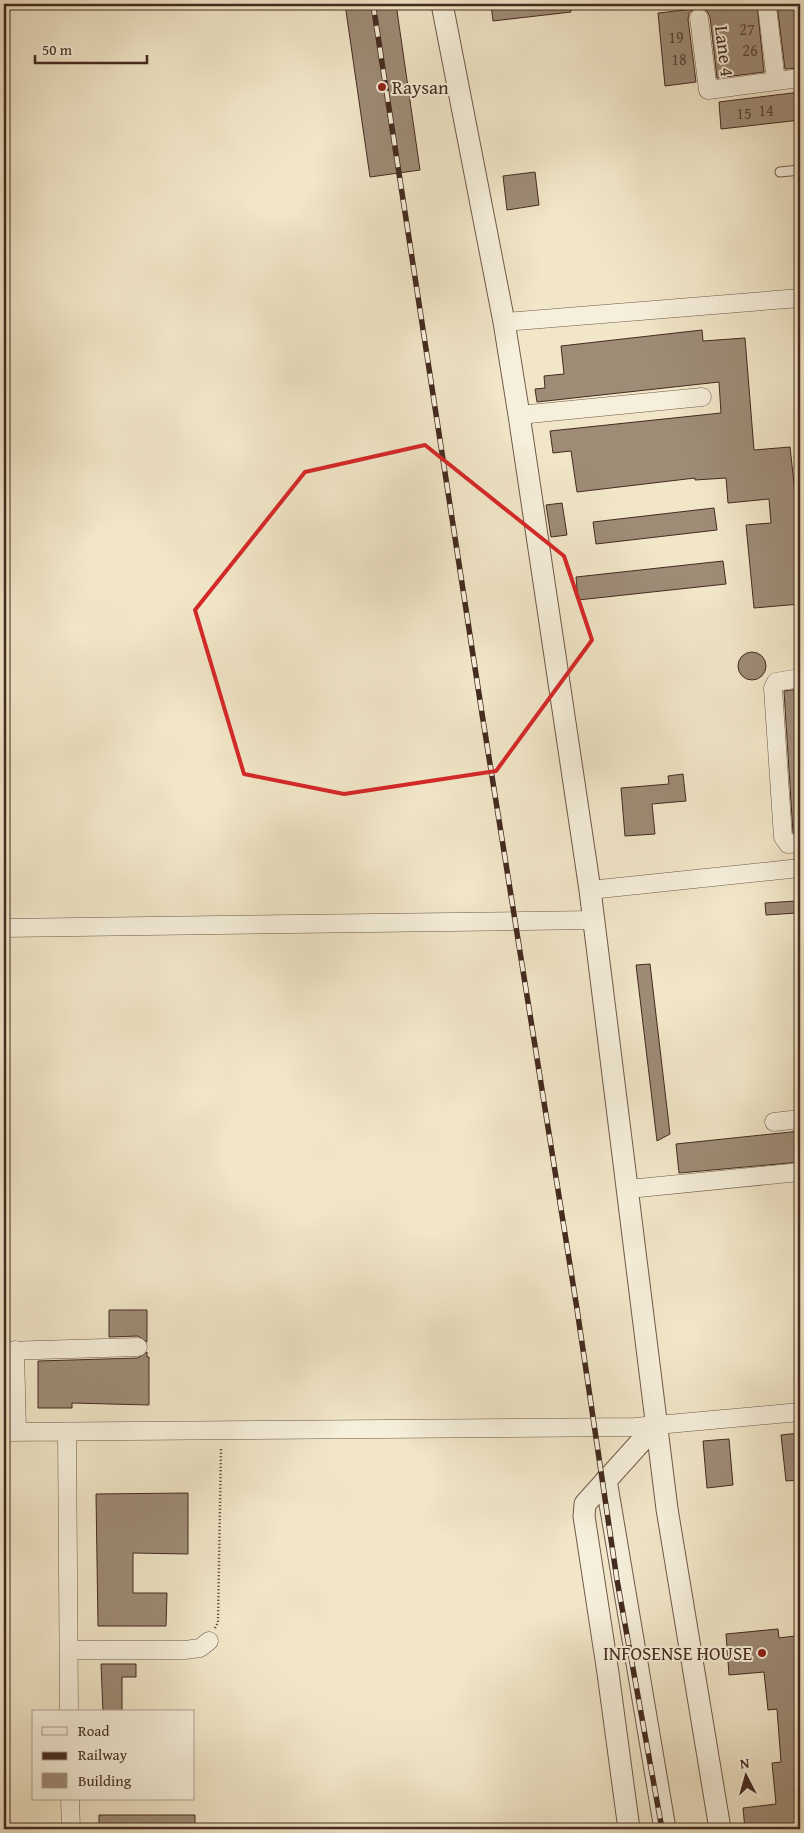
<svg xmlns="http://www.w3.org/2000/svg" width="804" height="1833" viewBox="0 0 804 1833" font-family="'Gentium Book Plus',serif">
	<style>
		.building { fill: #9e8c77; stroke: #442a1f }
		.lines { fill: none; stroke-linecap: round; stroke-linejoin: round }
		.service-casing { stroke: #6f5949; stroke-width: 11 }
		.minor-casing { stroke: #6f5949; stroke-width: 19 }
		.tertiary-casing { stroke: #6f5949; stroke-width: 23 }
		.path { stroke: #442a1f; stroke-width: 2.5; stroke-dasharray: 1 2.5; stroke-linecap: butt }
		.service { stroke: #f6efdb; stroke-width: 9 }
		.minor { stroke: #f6efdb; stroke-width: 18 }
		.tertiary { stroke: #f6efdb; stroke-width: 21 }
		.rail-casing { stroke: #442a1f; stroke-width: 5.5 }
		.rail { stroke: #f6efdb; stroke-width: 4; stroke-dasharray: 11; stroke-linecap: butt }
		.marked { fill: none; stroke: #d62828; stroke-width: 4; stroke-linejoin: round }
		.poi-dot { fill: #8f2418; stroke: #f6efdb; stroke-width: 2 }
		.labels { text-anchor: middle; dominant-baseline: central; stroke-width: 4; stroke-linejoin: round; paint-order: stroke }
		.number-label { font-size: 16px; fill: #5a4235 }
		.street-label { font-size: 19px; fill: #442a1f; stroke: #f6efdb }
		.poi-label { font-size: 19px; fill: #442a1f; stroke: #f6efdb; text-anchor: start }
	</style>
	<rect width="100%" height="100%" fill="#f1e6c8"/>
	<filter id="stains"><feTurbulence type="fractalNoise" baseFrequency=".004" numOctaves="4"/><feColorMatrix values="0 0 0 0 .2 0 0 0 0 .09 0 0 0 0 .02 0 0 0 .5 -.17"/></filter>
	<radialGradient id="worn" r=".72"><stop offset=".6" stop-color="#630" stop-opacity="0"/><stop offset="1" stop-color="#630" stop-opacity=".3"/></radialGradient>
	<!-- building -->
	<path class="building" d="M 345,4 L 396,4 L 420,170 L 370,177 Z
		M 491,4 L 570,4 L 571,12 L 493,21 Z
		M 735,4 L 757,4 L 764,72 L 717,78 L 710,17 L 707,11 L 702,8 Z
		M 777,4 L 800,4 L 800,68 L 785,69 Z
		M 694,9 L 689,13 L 688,19 L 696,82 L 665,86 L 658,13 Z
		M 800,92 L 800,120 L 721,129 L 719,102 Z
		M 535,172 L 539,205 L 507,210 L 503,176 Z
		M 702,330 L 703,341 L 745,338 L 754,450 L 790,447 L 798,520 L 800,520 L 800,604 L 754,608 L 746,525 L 771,523 L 769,499 L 728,503 L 726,478 L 695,480 L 695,478 L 577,492 L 571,451 L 553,453 L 550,431 L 721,413 L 719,382 L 537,402 L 535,389 L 545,388 L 544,376 L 564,374 L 561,346 Z
		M 562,503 L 567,535 L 551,537 L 546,505 Z
		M 714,508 L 717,530 L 596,544 L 593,522 Z
		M 723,561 L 726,584 L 578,600 L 576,577 Z
		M738 666a14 14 0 1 1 28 0a14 14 0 1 1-28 0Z
		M 800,689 L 800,833 L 793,833 L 784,691 Z
		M 683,774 L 686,801 L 652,804 L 655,834 L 625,836 L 621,788 L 669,784 L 668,776 Z
		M 796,901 L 797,913 L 766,915 L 765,903 Z
		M 650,964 L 670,1134 L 657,1141 L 636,965 Z
		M 800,1131 L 800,1162 L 679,1173 L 676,1144 Z
		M 109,1310 L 147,1310 L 147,1342 L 138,1336 L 109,1337 Z
		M 147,1352 L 147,1357 L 149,1357 L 149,1405 L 72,1403 L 72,1408 L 38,1408 L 38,1361 L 138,1358 Z
		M 800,1433 L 800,1480 L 786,1481 L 781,1435 Z
		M 729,1439 L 733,1485 L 707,1488 L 703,1441 Z
		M 188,1493 L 188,1554 L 133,1553 L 133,1593 L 167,1593 L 166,1626 L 98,1626 L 96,1494 Z
		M 778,1629 L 779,1638 L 795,1636 L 800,1685 L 800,1789 L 794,1789 L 798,1829 L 745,1829 L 743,1808 L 776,1804 L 772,1763 L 781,1762 L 777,1709 L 768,1710 L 764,1672 L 729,1675 L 726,1634 Z
		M 101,1664 L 136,1664 L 136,1677 L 122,1677 L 122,1712 L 103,1712 Z
		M 99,1815 L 195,1815 L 195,1829 L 99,1829 Z"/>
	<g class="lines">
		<defs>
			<path id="service" d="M 780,172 L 800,170"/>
			<path id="minor" d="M 767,7 L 776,81
				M 699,18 L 708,90 L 800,78
				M 504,322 L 800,298
				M 519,415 L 702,397
				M 800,678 L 776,682 L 773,688 L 783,837 L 788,844 L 800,843
				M 590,890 L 800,868
				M 4,928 L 593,920
				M 774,1122 L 800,1119
				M 629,1189 L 800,1172
				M 15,1350 L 17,1432
				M 4,1351 L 138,1347
				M 4,1432 L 635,1427 L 800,1412
				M 67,1432 L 69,1712
				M 69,1650 L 185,1650 L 200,1648 L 209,1641
				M 70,1799 L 71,1829"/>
			<path id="tertiary" d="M 442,4 L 504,322 L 519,415 L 590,890 L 667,1509 L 720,1829
				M 606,1480 L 665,1829
				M 629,1829 L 608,1673 L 584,1516 L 585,1504 L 656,1425"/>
		</defs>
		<!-- service casing -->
		<use href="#service" class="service-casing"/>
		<!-- minor casing -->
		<use href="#minor" class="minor-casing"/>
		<!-- tertiary casing -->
		<use href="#tertiary" class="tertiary-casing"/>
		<!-- path -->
		<path class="path" d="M 215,1628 L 218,1622 L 221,1447"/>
		<!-- service -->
		<use href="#service" class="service"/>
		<!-- minor -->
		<use href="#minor" class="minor"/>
		<!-- tertiary -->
		<use href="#tertiary" class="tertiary"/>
		<defs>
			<path id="rail" d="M 373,4 L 483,720 L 577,1309 L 617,1580 L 662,1829"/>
		</defs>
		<!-- rail casing -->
		<use href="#rail" class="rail-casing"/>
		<!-- rail -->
		<use href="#rail" class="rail"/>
	</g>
	<!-- marked area -->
	<path class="marked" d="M 425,445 L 564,556 L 592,640 L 496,771 L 344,794 L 244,774 L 195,610 L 305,472 Z"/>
	<!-- markers -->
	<g class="poi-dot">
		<circle cx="382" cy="87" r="5"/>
		<circle cx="762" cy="1653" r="5"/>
	</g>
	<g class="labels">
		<!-- number labels -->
		<g class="number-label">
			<text x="747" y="29">27</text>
			<text x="676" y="37">19</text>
			<text x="750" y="50">26</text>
			<text x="679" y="59">18</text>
			<text x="766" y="110">14</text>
			<text x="744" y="113">15</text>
		</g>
		<!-- street labels -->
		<g class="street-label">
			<text transform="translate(725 51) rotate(83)">Lane 4</text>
		</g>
		<!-- poi labels -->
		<g class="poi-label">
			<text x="392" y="87">Raysan</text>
			<text x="752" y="1653" text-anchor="end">INFOSENSE HOUSE</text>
		</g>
	</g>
	<!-- margin -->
	<rect width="804" height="1833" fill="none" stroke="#f1e6c8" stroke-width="20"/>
	<rect x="5" y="5" width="794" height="1823" fill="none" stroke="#442a1f" stroke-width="2.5"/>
	<rect x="10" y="10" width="784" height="1813" fill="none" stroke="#442a1f"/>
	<!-- legend -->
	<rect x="32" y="1710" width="162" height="90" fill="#f6efdb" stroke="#afa090"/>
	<rect x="42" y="1727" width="25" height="8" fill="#f6efdb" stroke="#afa090"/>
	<text x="78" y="1736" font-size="15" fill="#442a1f">Road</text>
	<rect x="42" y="1752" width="25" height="8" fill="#442a1f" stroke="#afa090"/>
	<text x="78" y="1760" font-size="15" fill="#442a1f">Railway</text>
	<rect x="42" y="1773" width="25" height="15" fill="#9e8c77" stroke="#afa090"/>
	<text x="78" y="1786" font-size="15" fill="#442a1f">Building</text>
	<!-- north arrow -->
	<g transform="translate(746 1776) rotate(354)" stroke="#f6efdb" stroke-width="4" paint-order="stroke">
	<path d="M0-4L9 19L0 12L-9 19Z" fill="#442a1f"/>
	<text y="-8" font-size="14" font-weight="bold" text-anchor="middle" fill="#442a1f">N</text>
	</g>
	<!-- scale -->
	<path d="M35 55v8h112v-8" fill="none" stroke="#442a1f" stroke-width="2.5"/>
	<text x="42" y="55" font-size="15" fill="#442a1f" stroke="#f6efdb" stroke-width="4" paint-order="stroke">50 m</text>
	<rect width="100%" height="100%" filter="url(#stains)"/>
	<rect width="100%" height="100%" fill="url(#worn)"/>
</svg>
